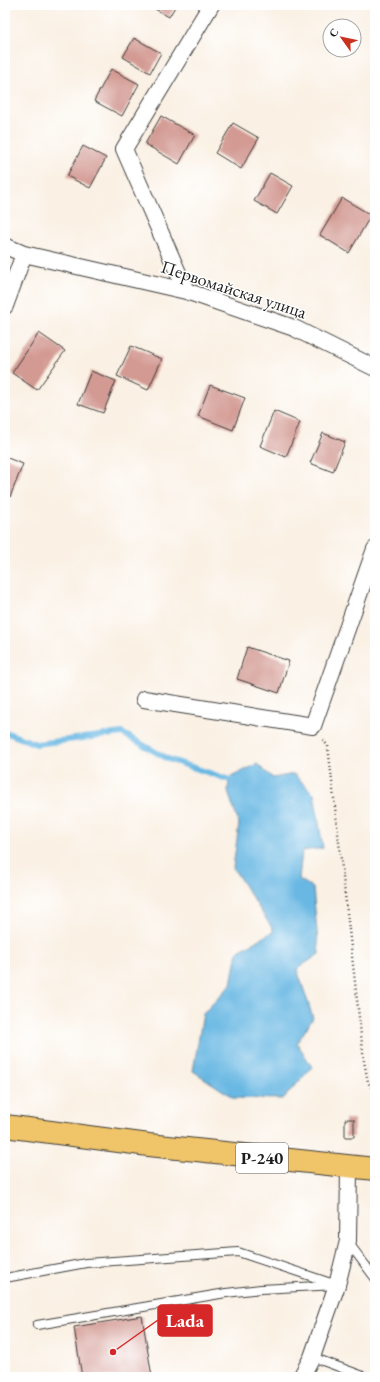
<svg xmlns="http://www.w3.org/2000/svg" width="380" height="1382" viewBox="0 0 380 1382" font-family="'EB Garamond',serif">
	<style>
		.water { fill: #69b8e3; stroke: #426a80 }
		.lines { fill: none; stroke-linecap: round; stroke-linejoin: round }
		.stream { stroke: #69b8e3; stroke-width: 6 }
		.building { fill: #d39a93 }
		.service-casing { stroke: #3d3c3a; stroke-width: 10 }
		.minor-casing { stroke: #3d3c3a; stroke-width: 18 }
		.primary-casing { stroke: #3d3c3a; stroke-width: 24 }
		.path { stroke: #3d3c3a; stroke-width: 2.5; stroke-dasharray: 1 3; stroke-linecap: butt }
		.service { stroke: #fff; stroke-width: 8 }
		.minor { stroke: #fff; stroke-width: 16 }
		.primary { stroke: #f0c469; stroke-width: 22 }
		.labels { text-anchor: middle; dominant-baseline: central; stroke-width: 3; stroke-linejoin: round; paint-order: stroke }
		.shield { fill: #fff; stroke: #606060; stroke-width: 1 }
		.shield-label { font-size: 17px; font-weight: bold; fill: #1c1c1c }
		.street-label { font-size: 18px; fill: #1c1c1c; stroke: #fff }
		.leader { fill: none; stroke: #d62828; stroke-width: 1.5 }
		.callout-dot { fill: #d62828; stroke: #fff; stroke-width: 1.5 }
		.callout { fill: #d62828; stroke: #d62828; stroke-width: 1.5 }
		.callout-label { font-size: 19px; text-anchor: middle; font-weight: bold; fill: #fff }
	</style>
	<rect width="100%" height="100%" fill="#fff"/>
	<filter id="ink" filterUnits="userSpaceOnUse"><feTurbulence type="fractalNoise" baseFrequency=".025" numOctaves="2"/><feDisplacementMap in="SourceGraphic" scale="8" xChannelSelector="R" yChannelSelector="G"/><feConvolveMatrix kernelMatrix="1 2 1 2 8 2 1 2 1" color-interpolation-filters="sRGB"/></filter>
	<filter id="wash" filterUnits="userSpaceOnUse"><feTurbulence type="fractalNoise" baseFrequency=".012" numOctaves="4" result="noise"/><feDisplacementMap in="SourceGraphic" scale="16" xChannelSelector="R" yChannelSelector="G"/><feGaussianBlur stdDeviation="0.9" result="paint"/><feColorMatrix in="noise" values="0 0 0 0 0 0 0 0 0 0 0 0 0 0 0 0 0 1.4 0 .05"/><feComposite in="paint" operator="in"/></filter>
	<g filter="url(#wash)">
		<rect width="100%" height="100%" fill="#faf0e3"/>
		<!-- water -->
		<path class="water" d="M 257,764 L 273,778 L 294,774 L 314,794 L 323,848 L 302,851 L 299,879 L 313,888 L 319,954 L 297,969 L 313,1018 L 297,1043 L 312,1067 L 283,1099 L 234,1098 L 193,1071 L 203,1014 L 231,984 L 237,952 L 274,931 L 233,868 L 239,824 L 228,792 L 229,778 Z"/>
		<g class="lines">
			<!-- stream -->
			<path class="stream" d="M 5,732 L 36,744 L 122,733 L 168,759 L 236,782"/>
		</g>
		<g id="blocks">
			<!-- building -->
			<path class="building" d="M 148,5 L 176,5 L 169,17 Z
				M 134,38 L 161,53 L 150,73 L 123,57 Z
				M 111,69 L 139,84 L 122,116 L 94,101 Z
				M 161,116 L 195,135 L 179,164 L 145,144 Z
				M 233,123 L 259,138 L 241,169 L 215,153 Z
				M 83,146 L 106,158 L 90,188 L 67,176 Z
				M 270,173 L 293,186 L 277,214 L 254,201 Z
				M 342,198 L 371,215 L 349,253 L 320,235 Z
				M 39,333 L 65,351 L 37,390 L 12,373 Z
				M 131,346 L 162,359 L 148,390 L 117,376 Z
				M 91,371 L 116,381 L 103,413 L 78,404 Z
				M 210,385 L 245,398 L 233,430 L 198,416 Z
				M 274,411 L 300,422 L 286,457 L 260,446 Z
				M 323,433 L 345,442 L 333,472 L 310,463 Z
				M 5,457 L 23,464 L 10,497 L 5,495 Z
				M 247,647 L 289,661 L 279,693 L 237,679 Z
				M 345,1119 L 354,1119 L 354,1137 L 345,1137 Z
				M 142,1316 L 152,1377 L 82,1377 L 74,1327 Z"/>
		</g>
	</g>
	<g filter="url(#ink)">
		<use href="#blocks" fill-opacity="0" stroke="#3d3c3a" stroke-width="1"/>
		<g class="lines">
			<defs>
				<path id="service" d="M 348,1242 L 375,1278
					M 5,1278 L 86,1263 L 238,1252 L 337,1285 L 261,1289 L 226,1293 L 37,1325
					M 312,1357 L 366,1377"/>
				<path id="minor" d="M 5,246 L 24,254 L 186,291 L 294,328 L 375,368
					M 186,291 L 124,149 L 211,5
					M 5,306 L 24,254
					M 144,699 L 313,726 L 375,549
					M 301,1377 L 312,1357 L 337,1285 L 348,1241 L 349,1167"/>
				<path id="primary" d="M 5,1126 L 149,1145 L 375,1169"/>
			</defs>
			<!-- service casing -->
			<use href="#service" class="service-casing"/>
			<!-- minor casing -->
			<use href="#minor" class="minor-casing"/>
			<!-- primary casing -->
			<use href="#primary" class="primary-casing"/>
			<!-- path -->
			<path class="path" d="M 323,740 L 328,746 L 364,1061 L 368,1082 L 375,1095"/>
			<!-- service -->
			<use href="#service" class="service"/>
			<!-- minor -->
			<use href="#minor" class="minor"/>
			<!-- primary -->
			<use href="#primary" class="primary"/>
		</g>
	</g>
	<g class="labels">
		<!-- shield labels -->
		<rect class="shield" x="236" y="1143" width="52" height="30" rx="3"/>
		<g class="shield-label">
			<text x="262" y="1158">Р-240</text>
		</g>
		<!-- street labels -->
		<g class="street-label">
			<text transform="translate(234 289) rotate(18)">Первомайская улица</text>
		</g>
	</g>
	<!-- callouts -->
	<path class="leader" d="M113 1352L158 1320"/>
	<circle class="callout-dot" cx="113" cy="1352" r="4"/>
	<rect class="callout" x="158" y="1305" width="54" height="31" rx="4"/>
	<g class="callout-label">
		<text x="185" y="1327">Lada</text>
	</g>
	<!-- margin -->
	<rect width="380" height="1382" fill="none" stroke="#fff" stroke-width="20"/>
	<!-- north arrow -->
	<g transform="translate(342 38) rotate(303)"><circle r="19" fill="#ffffff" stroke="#a4a4a4"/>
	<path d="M0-3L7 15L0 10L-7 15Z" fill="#c8321e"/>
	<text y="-6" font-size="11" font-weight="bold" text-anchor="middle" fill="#1c1c1c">С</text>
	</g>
</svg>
